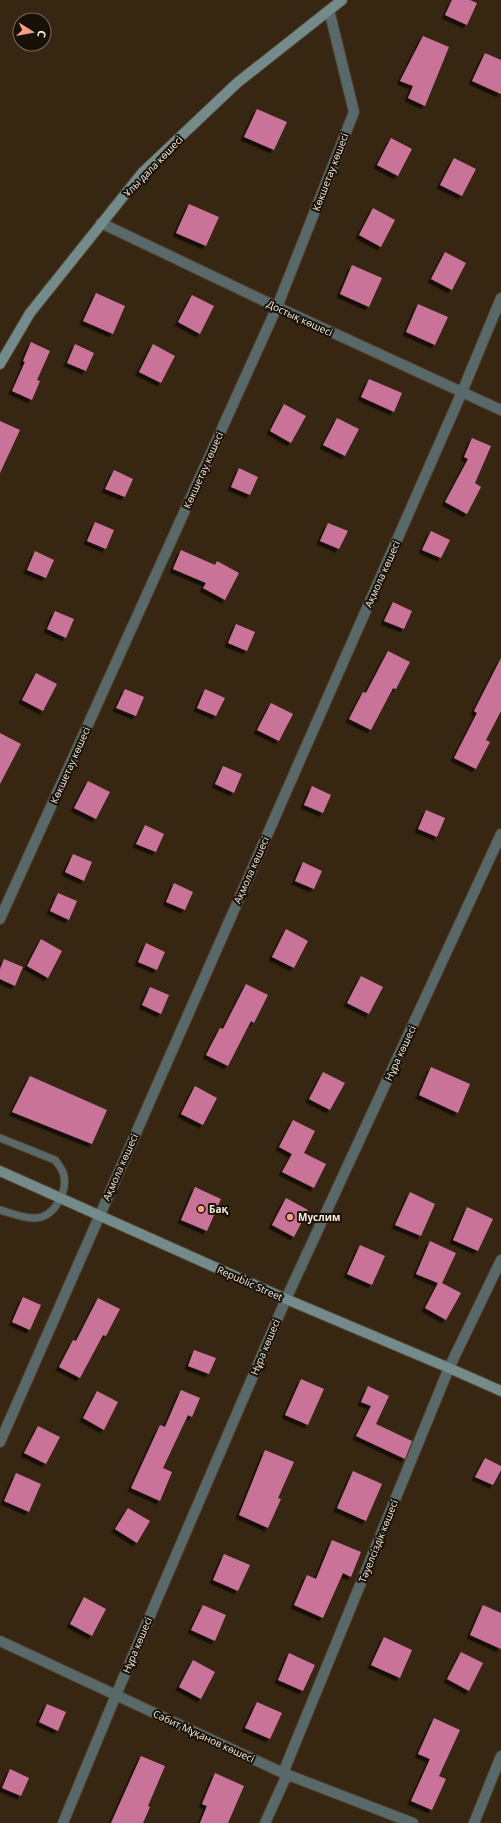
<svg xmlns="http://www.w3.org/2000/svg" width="501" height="1823" viewBox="0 0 501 1823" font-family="'Open Sans',sans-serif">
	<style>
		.building { fill: #c87397; filter: url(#shadow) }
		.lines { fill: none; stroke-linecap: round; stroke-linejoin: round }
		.lane-casing { stroke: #51422f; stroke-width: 9 }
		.street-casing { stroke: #51422f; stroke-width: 12 }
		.secondary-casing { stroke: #51422f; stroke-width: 12 }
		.lane { stroke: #596868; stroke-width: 7 }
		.street { stroke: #596868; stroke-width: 10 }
		.secondary { stroke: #748b8b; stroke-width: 10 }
		.poi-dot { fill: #f39f84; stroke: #181108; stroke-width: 1.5 }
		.labels { text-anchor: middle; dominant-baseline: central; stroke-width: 4; stroke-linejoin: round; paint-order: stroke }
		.street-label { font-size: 10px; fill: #f7ece0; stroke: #181108 }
		.poi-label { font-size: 10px; font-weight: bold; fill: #f7ece0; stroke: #181108; text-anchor: start }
	</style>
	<defs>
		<filter id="shadow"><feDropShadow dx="-3.5" dy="3.5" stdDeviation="0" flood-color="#0009"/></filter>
	</defs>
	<rect width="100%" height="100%" fill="#362612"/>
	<!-- building -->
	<path class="building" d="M 452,0 L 470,0 L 477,3 L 467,25 L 445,15 Z
		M 423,36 L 449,47 L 425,106 L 408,98 L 413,86 L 400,81 Z
		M 485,53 L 501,60 L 501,94 L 472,81 Z
		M 257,109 L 287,122 L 274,150 L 244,137 Z
		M 391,138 L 412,149 L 398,176 L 377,165 Z
		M 454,158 L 476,169 L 462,196 L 440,185 Z
		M 189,204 L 219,217 L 206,246 L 176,233 Z
		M 373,208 L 395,220 L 381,247 L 359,235 Z
		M 445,252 L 466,263 L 452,290 L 431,279 Z
		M 352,265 L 382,278 L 369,307 L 340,294 Z
		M 96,293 L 125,306 L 113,334 L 83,321 Z
		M 192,295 L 214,306 L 200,334 L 178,322 Z
		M 418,304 L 448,317 L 435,345 L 406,332 Z
		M 31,342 L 50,351 L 37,380 L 40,381 L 32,400 L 12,391 L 25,362 L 23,361 Z
		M 75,344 L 94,353 L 86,371 L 67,363 Z
		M 153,344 L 175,356 L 161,383 L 139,372 Z
		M 369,379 L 402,393 L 394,412 L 361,397 Z
		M 284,404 L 306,416 L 291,443 L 270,431 Z
		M 337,418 L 359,429 L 345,456 L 323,445 Z
		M 0,421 L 20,430 L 0,473 Z
		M 472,438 L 491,446 L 475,483 L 481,487 L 467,514 L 445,502 L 468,459 L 464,457 Z
		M 239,468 L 258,477 L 250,495 L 231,487 Z
		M 114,470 L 133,479 L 125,497 L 105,489 Z
		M 95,522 L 114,530 L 106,549 L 87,541 Z
		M 328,523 L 348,531 L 339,549 L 320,541 Z
		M 431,531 L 450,540 L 441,558 L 422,550 Z
		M 181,550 L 215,565 L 217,561 L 239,573 L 225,600 L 203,588 L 206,583 L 173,569 Z
		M 35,551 L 54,560 L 46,578 L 27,570 Z
		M 393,602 L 412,611 L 404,629 L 384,621 Z
		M 55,611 L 74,619 L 66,638 L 47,629 Z
		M 236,624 L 255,632 L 247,651 L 228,643 Z
		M 388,651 L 410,662 L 396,689 L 393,688 L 371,730 L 349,719 L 363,692 L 366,693 Z
		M 501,658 L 501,711 L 486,740 L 490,742 L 476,769 L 454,758 L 477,713 L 474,711 Z
		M 36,673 L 57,684 L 43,711 L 22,700 Z
		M 125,689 L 144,697 L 136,716 L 116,708 Z
		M 205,689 L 225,698 L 216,716 L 197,708 Z
		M 271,703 L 293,714 L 279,741 L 257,730 Z
		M 0,733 L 21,744 L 0,784 Z
		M 223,766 L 242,774 L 234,793 L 215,784 Z
		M 88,781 L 110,792 L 96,819 L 74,808 Z
		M 312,786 L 331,795 L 323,813 L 304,805 Z
		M 426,810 L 445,818 L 437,837 L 418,829 Z
		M 145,825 L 164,834 L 156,852 L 136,844 Z
		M 73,854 L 92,862 L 84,881 L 65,872 Z
		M 303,862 L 322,871 L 314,889 L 295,881 Z
		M 174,883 L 193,892 L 185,910 L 166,902 Z
		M 58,893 L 77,901 L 69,920 L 50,911 Z
		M 286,929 L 308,941 L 294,968 L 272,957 Z
		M 41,939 L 62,951 L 48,978 L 27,966 Z
		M 146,943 L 165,952 L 157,970 L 138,962 Z
		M 4,959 L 23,967 L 15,986 L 0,979 L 0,969 Z
		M 361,976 L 383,987 L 369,1014 L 347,1003 Z
		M 246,984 L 268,995 L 254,1023 L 251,1021 L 228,1066 L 206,1055 L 220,1028 L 223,1029 Z
		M 150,987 L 169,995 L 161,1014 L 142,1005 Z
		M 431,1067 L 470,1084 L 458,1113 L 419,1095 Z
		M 323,1072 L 345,1083 L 330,1110 L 309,1099 Z
		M 30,1076 L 107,1110 L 92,1144 L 12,1112 Z
		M 195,1086 L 217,1098 L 203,1125 L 181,1114 Z
		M 293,1120 L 315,1131 L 304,1153 L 326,1164 L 314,1188 L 282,1172 L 292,1154 L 279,1147 Z
		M 195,1187 L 221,1199 L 207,1231 L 181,1220 Z
		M 410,1192 L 435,1204 L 421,1236 L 395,1225 Z
		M 286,1198 L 308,1210 L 294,1237 L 272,1225 Z
		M 467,1207 L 493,1219 L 478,1251 L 453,1240 Z
		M 430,1241 L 456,1253 L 442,1283 L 461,1293 L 446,1320 L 425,1308 L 438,1283 L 416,1274 Z
		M 360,1245 L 385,1256 L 372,1285 L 347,1274 Z
		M 23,1297 L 41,1305 L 30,1330 L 12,1322 Z
		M 98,1298 L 120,1309 L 106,1336 L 103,1335 L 80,1378 L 59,1367 L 73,1340 L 76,1341 Z
		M 194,1350 L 216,1358 L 209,1374 L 188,1366 Z
		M 301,1379 L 324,1389 L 308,1425 L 285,1415 Z
		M 368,1386 L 389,1396 L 376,1424 L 412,1441 L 405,1459 L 356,1436 L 371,1406 L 361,1402 Z
		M 181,1390 L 200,1398 L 192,1417 L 188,1415 L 163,1468 L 172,1472 L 160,1501 L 131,1488 L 160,1425 L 165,1427 Z
		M 97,1391 L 118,1402 L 104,1430 L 83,1418 Z
		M 38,1426 L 60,1437 L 46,1464 L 24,1453 Z
		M 265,1450 L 294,1462 L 278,1498 L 281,1499 L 268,1528 L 239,1515 Z
		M 485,1458 L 501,1466 L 501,1470 L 493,1485 L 475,1477 Z
		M 353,1471 L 382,1484 L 366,1521 L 337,1508 Z
		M 16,1473 L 41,1484 L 29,1512 L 4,1501 Z
		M 128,1508 L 150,1521 L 137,1543 L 115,1529 Z
		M 332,1540 L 361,1552 L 351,1577 L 343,1573 L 323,1618 L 294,1605 L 307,1575 L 316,1579 Z
		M 224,1554 L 250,1565 L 238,1591 L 213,1580 Z
		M 84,1597 L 106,1609 L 92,1636 L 70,1624 Z
		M 203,1605 L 226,1615 L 215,1641 L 191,1630 Z
		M 483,1605 L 501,1613 L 501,1649 L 470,1635 Z
		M 384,1637 L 412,1650 L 400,1678 L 371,1665 Z
		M 461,1652 L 483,1663 L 469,1691 L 447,1679 Z
		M 289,1653 L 315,1665 L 303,1691 L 278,1680 Z
		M 193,1660 L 215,1672 L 201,1699 L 179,1687 Z
		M 257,1702 L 282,1713 L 270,1739 L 245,1728 Z
		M 47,1704 L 66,1712 L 58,1731 L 39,1722 Z
		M 434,1718 L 460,1730 L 439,1776 L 446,1779 L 432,1810 L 411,1801 L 430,1759 L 418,1754 Z
		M 141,1756 L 165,1766 L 148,1806 L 150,1807 L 143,1823 L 111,1823 Z
		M 10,1769 L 29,1778 L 21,1796 L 2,1788 Z
		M 215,1773 L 244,1786 L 228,1823 L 200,1823 L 207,1806 L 202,1804 Z"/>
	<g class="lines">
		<defs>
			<path id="lane" d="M 0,1138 L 55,1160 C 59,1165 63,1170 64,1176 C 67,1193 54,1217 36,1218 C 24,1219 11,1213 0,1210"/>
			<path id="street" d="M 101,223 L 277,307 L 501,410
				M 0,919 L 277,307 L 354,112 L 329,10
				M 0,1442 L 462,392 L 501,298
				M 0,1641 L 283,1773 L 413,1823
				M 63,1823 L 116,1695 L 286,1299 L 501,834
				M 265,1823 L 286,1777 L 283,1773 L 449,1368 L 501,1260
				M 474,1823 L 501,1756"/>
			<path id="secondary" d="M 0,364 L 30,313 L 142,173 L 237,83 L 342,0
				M 0,1171 L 286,1299 L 449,1368 L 501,1391"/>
		</defs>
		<!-- lane casing -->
		<use href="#lane" class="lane-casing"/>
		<!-- street casing -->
		<use href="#street" class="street-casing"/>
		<!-- secondary casing -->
		<use href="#secondary" class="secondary-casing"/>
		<!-- lane -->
		<use href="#lane" class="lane"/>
		<!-- street -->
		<use href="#street" class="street"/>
		<!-- secondary -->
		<use href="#secondary" class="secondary"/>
	</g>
	<!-- markers -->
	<g class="poi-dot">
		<circle cx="201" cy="1209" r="4"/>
		<circle cx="290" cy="1217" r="4"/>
	</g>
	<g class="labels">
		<!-- street labels -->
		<g class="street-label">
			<text transform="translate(153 166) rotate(-46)">Ұлы дала көшесі</text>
			<text transform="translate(330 172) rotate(-69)">Көкшетау көшесі</text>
			<text transform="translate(300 318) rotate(25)">Достық көшесі</text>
			<text transform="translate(203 470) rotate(-66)">Көкшетау көшесі</text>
			<text transform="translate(382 574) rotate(-66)">Ақмола көшесі</text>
			<text transform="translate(70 765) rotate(-66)">Көкшетау көшесі</text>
			<text transform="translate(251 870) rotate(-66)">Ақмола көшесі</text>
			<text transform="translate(400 1053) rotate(-65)">Нұра көшесі</text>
			<text transform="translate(120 1167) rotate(-66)">Ақмола көшесі</text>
			<text transform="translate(250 1283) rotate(24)">Republic Street</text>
			<text transform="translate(265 1347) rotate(-67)">Нұра көшесі</text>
			<text transform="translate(378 1541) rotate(-68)">Тәуелсіздік көшесі</text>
			<text transform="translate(137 1645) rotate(-67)">Нұра көшесі</text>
			<text transform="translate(204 1736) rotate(25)">Сәбит Мұқанов көшесі</text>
		</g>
		<!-- poi labels -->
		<g class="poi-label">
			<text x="209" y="1209">Бақ</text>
			<text x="298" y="1217">Муслим</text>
		</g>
	</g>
	<!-- north arrow -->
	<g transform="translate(32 32) rotate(101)"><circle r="19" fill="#181108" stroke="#71695e"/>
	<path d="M0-3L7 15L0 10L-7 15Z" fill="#f39f84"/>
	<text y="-6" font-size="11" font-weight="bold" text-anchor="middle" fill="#f7ece0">С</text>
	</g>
</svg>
